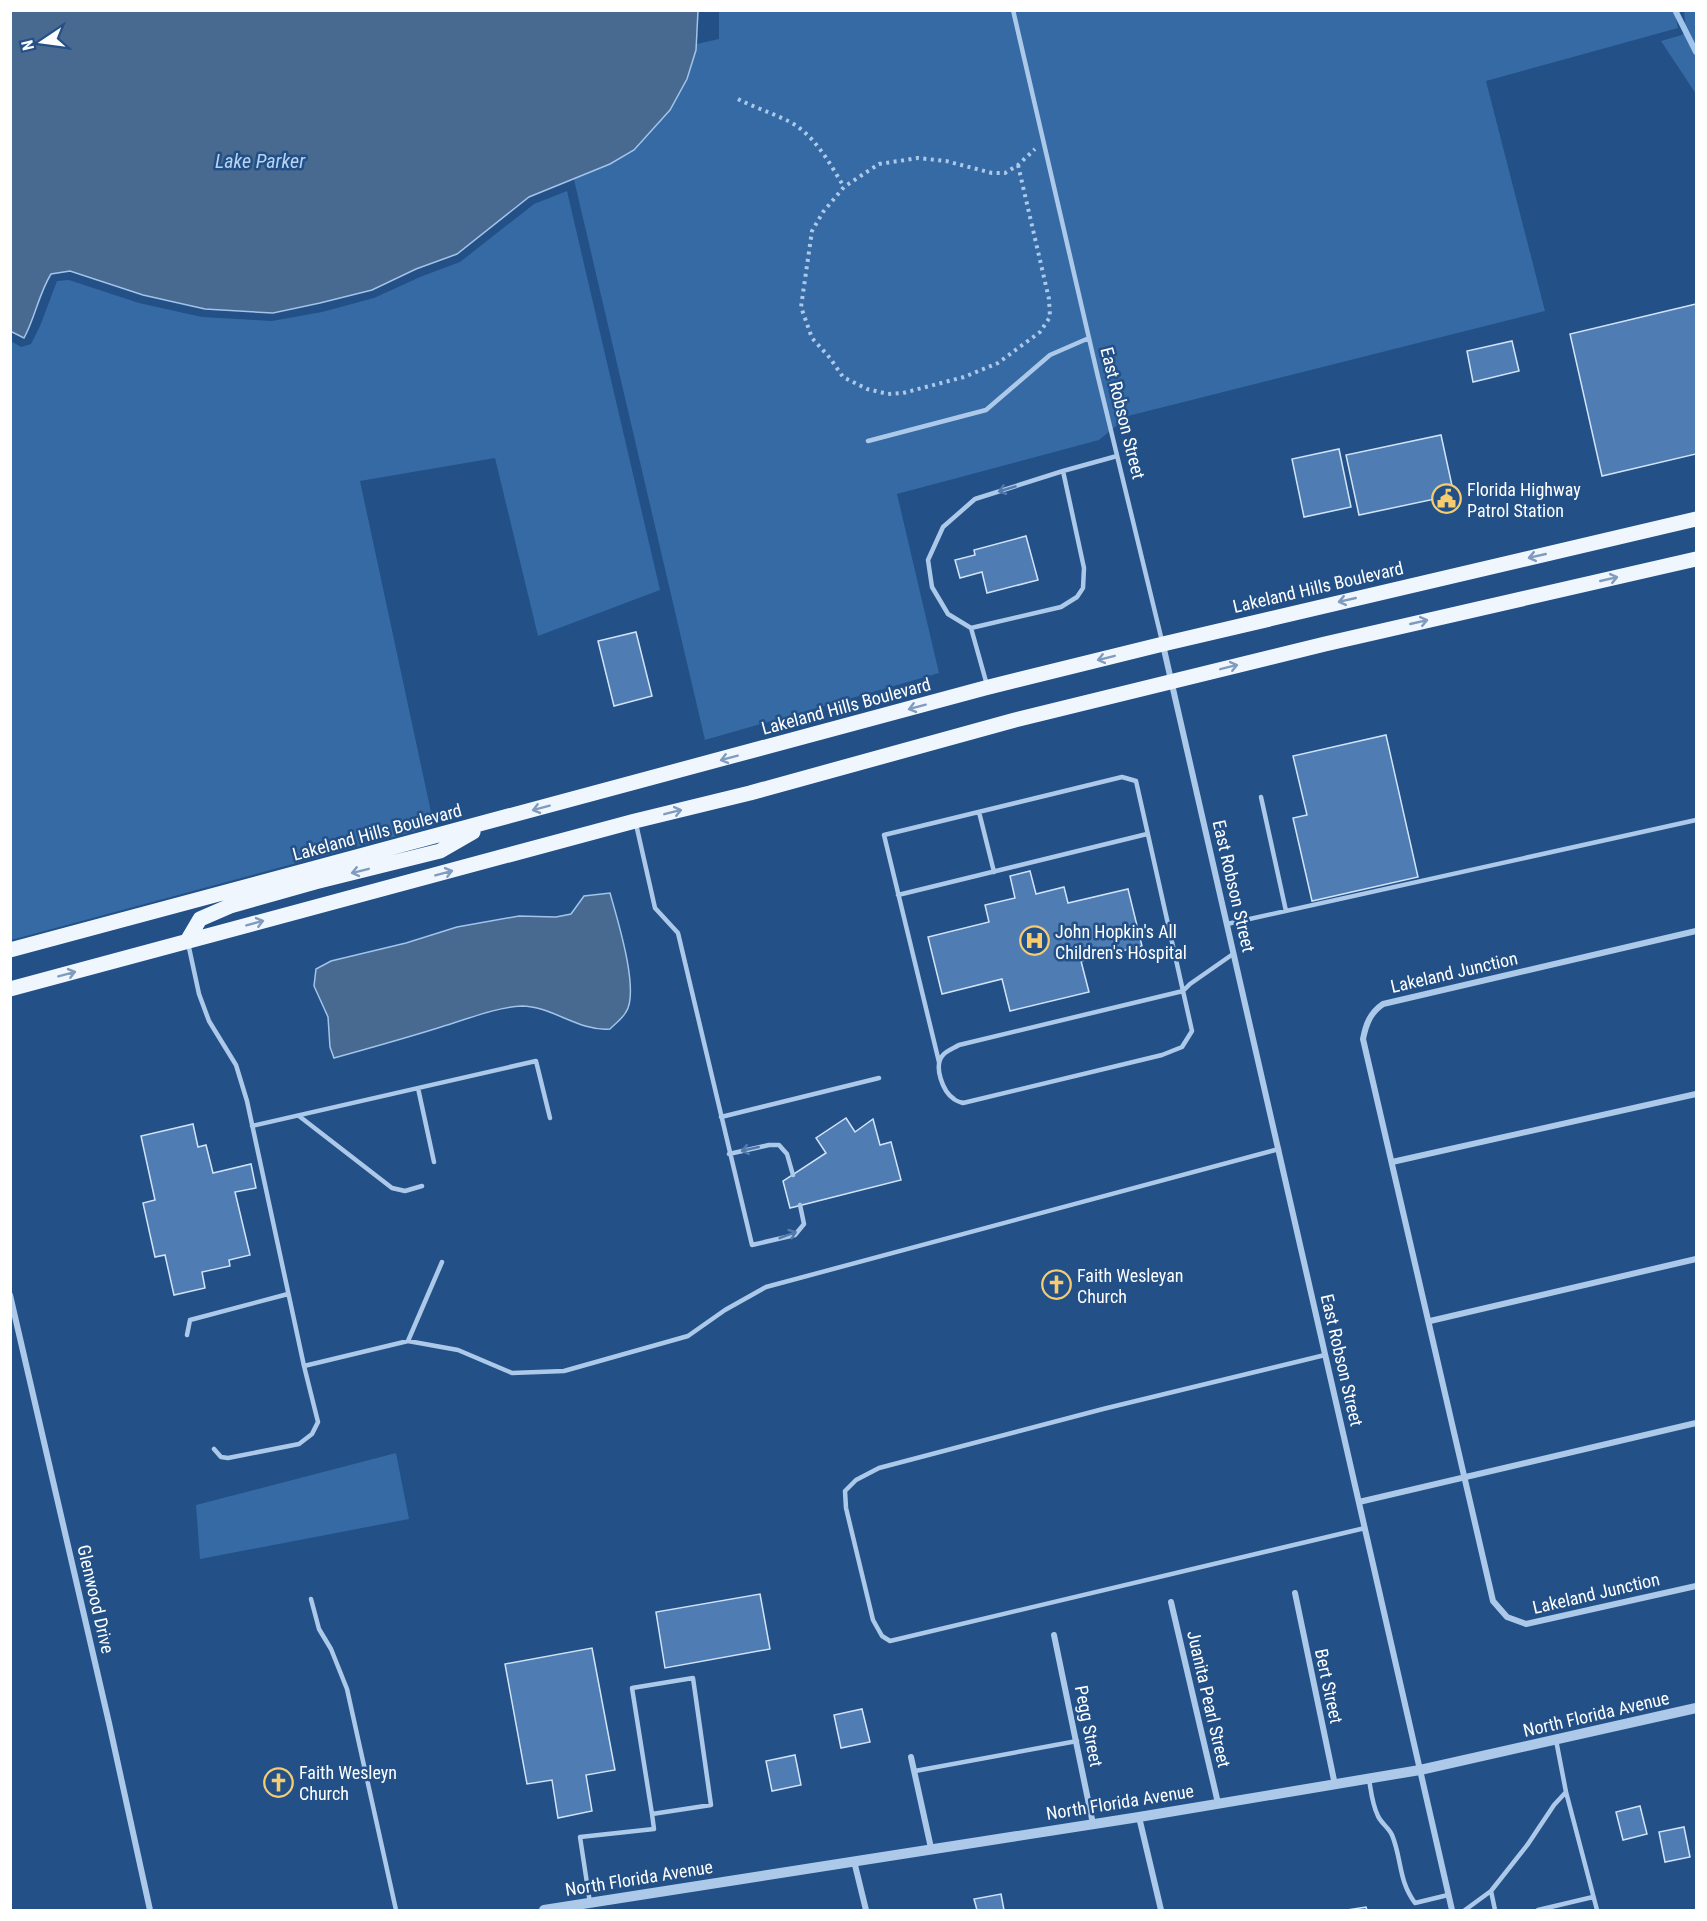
<svg xmlns="http://www.w3.org/2000/svg" width="1707" height="1921" viewBox="0 0 1707 1921" font-family="'Roboto Condensed',sans-serif">
	<style>
		.green { fill: #366aa4 }
		.water { fill: #486990; stroke: #a1c4eb; stroke-width: 1.5 }
		.lines { fill: none; stroke-linecap: round; stroke-linejoin: round }
		.stream { stroke: #a1c4eb; stroke-width: 6 }
		.building { fill: #4f7cb2; stroke: #d1e3f7; stroke-width: 1.5 }
		.path { stroke: #adc9ea; stroke-width: 4; stroke-dasharray: 3 4.5; stroke-linecap: butt }
		.service { stroke: #adc9ea; stroke-width: 4.5 }
		.minor { stroke: #adc9ea; stroke-width: 6 }
		.tertiary { stroke: #adc9ea; stroke-width: 10 }
		.primary { stroke: #f0f6fe; stroke-width: 15 }
		.oneway { stroke: #537aaa }
		.oneway2 { stroke: #7f9bbd }
		.labels { text-anchor: middle; dominant-baseline: central; stroke-width: 5; stroke-linejoin: round; paint-order: stroke }
		.street-label { font-size: 18px; fill: #fff; stroke: #225087 }
		.poi-label { font-size: 18px; fill: #fff; stroke: #225087; text-anchor: start }
		.water-label { font-size: 20px; font-style: italic; fill: #b9d3f1; stroke: #225087 }
	</style>
	<rect width="100%" height="100%" fill="#225087"/>
	<!-- green -->
	<path class="green" d="M 719,10 L 1674,10 L 1678,28 L 1486,81 L 1545,311 L 1128,416 L 1099,440 L 897,494 L 939,673 L 705,740 L 550,77 L 719,39 Z
		M 1684,11 L 1696,11 L 1696,94 L 1661,41 L 1682,35 L 1686,31 Z
		M 567,191 L 660,590 L 538,636 L 495,458 L 360,481 L 434,826 L 11,940 L 11,341 L 21,347 L 31,344 L 40,326 L 57,281 L 69,280 L 139,303 L 202,317 L 272,321 L 322,312 L 374,298 L 420,277 L 460,262 L 534,204 Z
		M 396,1453 L 409,1519 L 200,1559 L 196,1505 Z"/>
	<!-- water -->
	<path class="water" d="M 11,10 L 698,10 L 698,11 L 696,50 L 687,79 L 670,110 L 634,150 L 610,164 L 529,197 L 457,254 L 416,269 L 372,290 L 320,303 L 273,313 L 205,309 L 143,295 L 70,271 L 51,274 C 39,293 35,318 24,338 L 10,331 Z
		M 610,893 C 617,918 640,991 626,1012 C 622,1019 615,1024 610,1029 C 580,1032 551,1006 522,1006 C 496,1007 465,1020 441,1027 C 406,1038 370,1048 334,1058 L 330,1047 L 328,1017 L 314,986 L 316,969 L 331,961 L 406,943 L 457,927 L 519,916 L 556,917 L 571,914 L 584,896 Z"/>
	<g class="lines">
		<!-- stream -->
		<path class="stream" d="M 1675,10 L 1696,52"/>
	</g>
	<!-- building -->
	<path class="building" d="M 1696,304 L 1696,454 L 1602,476 L 1570,334 Z
		M 1512,341 L 1519,371 L 1473,382 L 1467,351 Z
		M 1441,435 L 1454,495 L 1359,515 L 1346,455 Z
		M 1339,449 L 1351,507 L 1304,517 L 1292,459 Z
		M 1026,536 L 1038,580 L 987,593 L 982,572 L 960,578 L 955,560 L 975,555 L 974,550 Z
		M 636,632 L 652,696 L 614,706 L 598,641 Z
		M 1386,735 L 1418,877 L 1312,901 L 1293,818 L 1307,815 L 1293,756 Z
		M 1030,871 L 1036,894 L 1064,887 L 1068,903 L 1128,889 L 1142,946 L 1081,961 L 1089,992 L 1010,1011 L 1002,979 L 942,994 L 928,937 L 989,922 L 985,905 L 1015,898 L 1010,876 Z
		M 846,1118 L 855,1132 L 873,1119 L 880,1145 L 891,1142 L 901,1180 L 790,1208 L 783,1181 L 826,1153 L 816,1138 Z
		M 193,1124 L 198,1147 L 206,1145 L 213,1173 L 251,1164 L 256,1188 L 235,1192 L 250,1255 L 229,1260 L 230,1266 L 202,1272 L 205,1288 L 174,1295 L 165,1255 L 155,1257 L 143,1203 L 155,1200 L 141,1136 Z
		M 760,1594 L 770,1649 L 665,1668 L 656,1612 Z
		M 592,1648 L 615,1770 L 586,1775 L 592,1811 L 558,1818 L 552,1780 L 527,1784 L 505,1664 Z
		M 862,1709 L 870,1742 L 841,1748 L 834,1715 Z
		M 795,1755 L 801,1785 L 772,1791 L 766,1761 Z
		M 1640,1806 L 1647,1834 L 1623,1840 L 1616,1812 Z
		M 1684,1827 L 1690,1857 L 1665,1862 L 1659,1832 Z
		M 1001,1894 L 1004,1910 L 977,1910 L 974,1899 Z
		M 1366,1907 L 1367,1910 L 1347,1910 Z"/>
	<g class="lines">
		<!-- path -->
		<path class="path" d="M 738,99 C 753,107 770,112 786,120 C 813,132 829,162 844,187
			M 1018,165 L 1049,299 L 1050,317 L 1040,332 L 998,363 L 964,377 L 903,393 L 888,394 L 867,389 L 843,377 L 830,358 L 812,338 L 801,307 L 812,231 L 823,212 L 844,187 L 862,175 L 879,164 L 918,158 L 946,161 L 992,173 L 1005,173 L 1018,165 L 1035,149"/>
		<!-- service -->
		<path class="service" d="M 1013,10 L 1098,377 L 1162,641
			M 868,441 L 986,410 L 1050,355 L 1089,338
			M 971,628 L 948,614 L 932,587 L 928,560 L 943,527 L 975,499 L 1063,471
			M 987,685 L 971,628 L 1061,607 L 1077,597 L 1083,588 L 1084,568 L 1063,471 L 1117,456
			M 1261,797 L 1286,911
			M 979,812 L 994,872
			M 636,824 L 655,908 L 678,933 L 752,1245 L 795,1235 L 804,1224 L 800,1205
			M 898,895 L 1147,834
			M 1227,924 L 1696,820
			M 188,943 L 199,994 L 209,1021 L 236,1065 L 247,1101 L 304,1366 L 318,1422 L 312,1434 L 299,1444 L 228,1458 L 221,1457 L 214,1449
			M 939,1062 L 884,835 L 1122,777 L 1136,781 L 1183,991 L 959,1045 C 954,1048 946,1051 943,1055 C 933,1066 943,1092 954,1099 C 956,1101 960,1102 963,1103 L 1162,1055 L 1182,1047 L 1192,1031 L 1183,991 L 1190,984 L 1233,954
			M 418,1088 L 434,1162
			M 299,1116 L 392,1188 L 405,1191 L 422,1186
			M 721,1117 L 879,1078
			M 252,1126 L 536,1061 L 550,1118
			M 729,1154 L 769,1145 L 779,1145 L 787,1154 L 793,1175
			M 187,1335 L 190,1320 L 288,1294
			M 408,1341 L 442,1262
			M 1325,1355 L 1103,1409 L 879,1468 L 856,1480 L 845,1491 L 846,1508 L 873,1620 L 882,1636 L 890,1641 L 1365,1528
			M 304,1366 L 408,1341 L 458,1350 L 512,1373 L 564,1371 L 688,1336 L 725,1310 L 766,1287 L 1279,1149
			M 311,1599 L 319,1629 L 331,1649 L 347,1689 L 396,1910
			M 915,1771 L 1077,1741
			M 1369,1779 C 1371,1791 1372,1804 1378,1816 C 1381,1823 1389,1828 1392,1835 C 1402,1859 1398,1880 1415,1903 L 1448,1895
			M 1566,1792 L 1597,1910
			M 1491,1891 L 1528,1844 L 1554,1805 L 1566,1792 L 1556,1740
			M 590,1903 L 580,1837 L 654,1829 L 652,1814 L 632,1688 L 693,1678 L 711,1805 L 652,1814
			M 1465,1910 L 1491,1891 L 1495,1910
			M 1538,1910 L 1593,1897"/>
		<!-- minor -->
		<path class="minor" d="M 1163,645 L 1452,1910
			M 1696,931 L 1383,1004 C 1370,1013 1366,1024 1363,1039 L 1493,1601 L 1507,1617 L 1526,1624 L 1696,1586
			M 1392,1162 L 1696,1094
			M 10,1295 L 109,1723 L 150,1910
			M 1430,1321 L 1696,1259
			M 1359,1502 L 1696,1423
			M 1295,1593 L 1335,1785
			M 1171,1602 L 1218,1803
			M 1054,1635 L 1093,1824
			M 911,1757 L 931,1848
			M 1139,1817 L 1161,1910
			M 854,1861 L 866,1910"/>
		<!-- tertiary -->
		<path class="tertiary" d="M 544,1910 L 1139,1817 L 1420,1770 L 1696,1708"/>
		<!-- primary -->
		<path class="primary" d="M 187,941 L 200,919 L 230,906 L 315,882 L 440,851 L 473,832
			M 10,950 L 985,688 L 1163,644 L 1696,519
			M 10,989 L 635,821 L 750,793 L 1015,720 L 1325,644 L 1696,559"/>
	</g>
	<!-- one-way arrows -->
	<defs><path id="oneway-shaft" d="M-6 0H5M1.5-3L5.5 0L1.5 3" fill="none" stroke-width="1.6" stroke-linecap="round" stroke-linejoin="round" transform="scale(1.5)"/></defs>
	<g class="oneway">
		<use href="#oneway-shaft" transform="translate(1007 489) rotate(163)"/>
		<use href="#oneway-shaft" transform="translate(750 1149) rotate(167)"/>
		<use href="#oneway-shaft" transform="translate(788 1235) rotate(-21)"/>
	</g>
	<g class="oneway2">
		<use href="#oneway-shaft" transform="translate(1537 556) rotate(167)"/>
		<use href="#oneway-shaft" transform="translate(1609 579) rotate(-13)"/>
		<use href="#oneway-shaft" transform="translate(1347 600) rotate(167)"/>
		<use href="#oneway-shaft" transform="translate(1419 622) rotate(-13)"/>
		<use href="#oneway-shaft" transform="translate(1106 658) rotate(166)"/>
		<use href="#oneway-shaft" transform="translate(1229 667) rotate(-14)"/>
		<use href="#oneway-shaft" transform="translate(917 707) rotate(165)"/>
		<use href="#oneway-shaft" transform="translate(729 758) rotate(165)"/>
		<use href="#oneway-shaft" transform="translate(541 808) rotate(165)"/>
		<use href="#oneway-shaft" transform="translate(673 812) rotate(-14)"/>
		<use href="#oneway-shaft" transform="translate(360 871) rotate(166)"/>
		<use href="#oneway-shaft" transform="translate(444 873) rotate(-15)"/>
		<use href="#oneway-shaft" transform="translate(255 923) rotate(-15)"/>
		<use href="#oneway-shaft" transform="translate(67 974) rotate(-15)"/>
	</g>
	<!-- icons -->
	<defs>
		<symbol id="civic-ring" viewBox="-11 -11 22 22"><circle r="9.5" fill="#225087" stroke="#f6cc6f" stroke-width="1.5"/><path d="M-.6-6.5H3V-4.5H.6V-3L4-1V1h2V6H-6V1h2V-1L-.6-3ZM-1.2 2.5V6h2.4V2.5Z" fill="#f6cc6f"/></symbol>
		<symbol id="hospital-ring" viewBox="-11 -11 22 22"><circle r="9.5" fill="#225087" stroke="#f6cc6f" stroke-width="1.5"/><path d="M-5-5h3v3.5h4V-5h3V5h-3V1.5h-4V5h-3Z" fill="#f6cc6f"/></symbol>
		<symbol id="church-ring" viewBox="-11 -11 22 22"><circle r="9.5" fill="#225087" stroke="#f6cc6f" stroke-width="1.5"/><path d="M-1.2-6h2.4v3.5h3.3v2.4h-3.3V6h-2.4V-.1h-3.3v-2.4h3.3Z" fill="#f6cc6f"/></symbol>
	</defs>
	<g fill-rule="evenodd">
		<use href="#civic-ring" x="1430" y="482" width="33" height="33"/>
		<use href="#hospital-ring" x="1018" y="924" width="33" height="33"/>
		<use href="#church-ring" x="1040" y="1268" width="33" height="33"/>
		<use href="#church-ring" x="262" y="1766" width="33" height="33"/>
	</g>
	<g class="labels">
		<!-- street labels -->
		<g class="street-label">
			<text transform="translate(1123 413) rotate(76)">East Robson Street</text>
			<text transform="translate(1318 587) rotate(-13)">Lakeland Hills Boulevard</text>
			<text transform="translate(846 706) rotate(-15)">Lakeland Hills Boulevard</text>
			<text transform="translate(377 832) rotate(-15)">Lakeland Hills Boulevard</text>
			<text transform="translate(1234 886) rotate(77)">East Robson Street</text>
			<text transform="translate(1454 972) rotate(-13)">Lakeland Junction</text>
			<text transform="translate(1342 1360) rotate(77)">East Robson Street</text>
			<text transform="translate(1596 1593) rotate(-13)">Lakeland Junction</text>
			<text transform="translate(96 1599) rotate(77)">Glenwood Drive</text>
			<text transform="translate(1329 1686) rotate(78)">Bert Street</text>
			<text transform="translate(1209 1699) rotate(77)">Juanita Pearl Street</text>
			<text transform="translate(1596 1714) rotate(-13)">North Florida Avenue</text>
			<text transform="translate(1089 1726) rotate(79)">Pegg Street</text>
			<text transform="translate(1120 1802) rotate(-9)">North Florida Avenue</text>
			<text transform="translate(639 1878) rotate(-9)">North Florida Avenue</text>
		</g>
		<!-- poi labels -->
		<g class="poi-label">
			<text x="1467" y="489">Florida Highway<tspan x="1467" dy="21">Patrol Station</tspan></text>
			<text x="1055" y="931">John Hopkin's All<tspan x="1055" dy="21">Children's Hospital</tspan></text>
			<text x="1077" y="1275">Faith Wesleyan<tspan x="1077" dy="21">Church</tspan></text>
			<text x="299" y="1772">Faith Wesleyn<tspan x="299" dy="21">Church</tspan></text>
		</g>
		<!-- water labels -->
		<g class="water-label">
			<text x="260" y="161">Lake Parker</text>
		</g>
	</g>
	<!-- border -->
	<rect width="1707" height="1921" fill="none" stroke="#ffffff" stroke-width="24"/>
	<!-- north arrow -->
	<g transform="translate(42 42) rotate(257)" stroke="#225087" stroke-width="4.5" paint-order="stroke">
	<path d="M0-4.5L10 22L0 15L-10 22Z" fill="#ffffff"/>
	<text y="-9" font-size="16" font-weight="bold" text-anchor="middle" fill="#ffffff">N</text>
	</g>
</svg>
